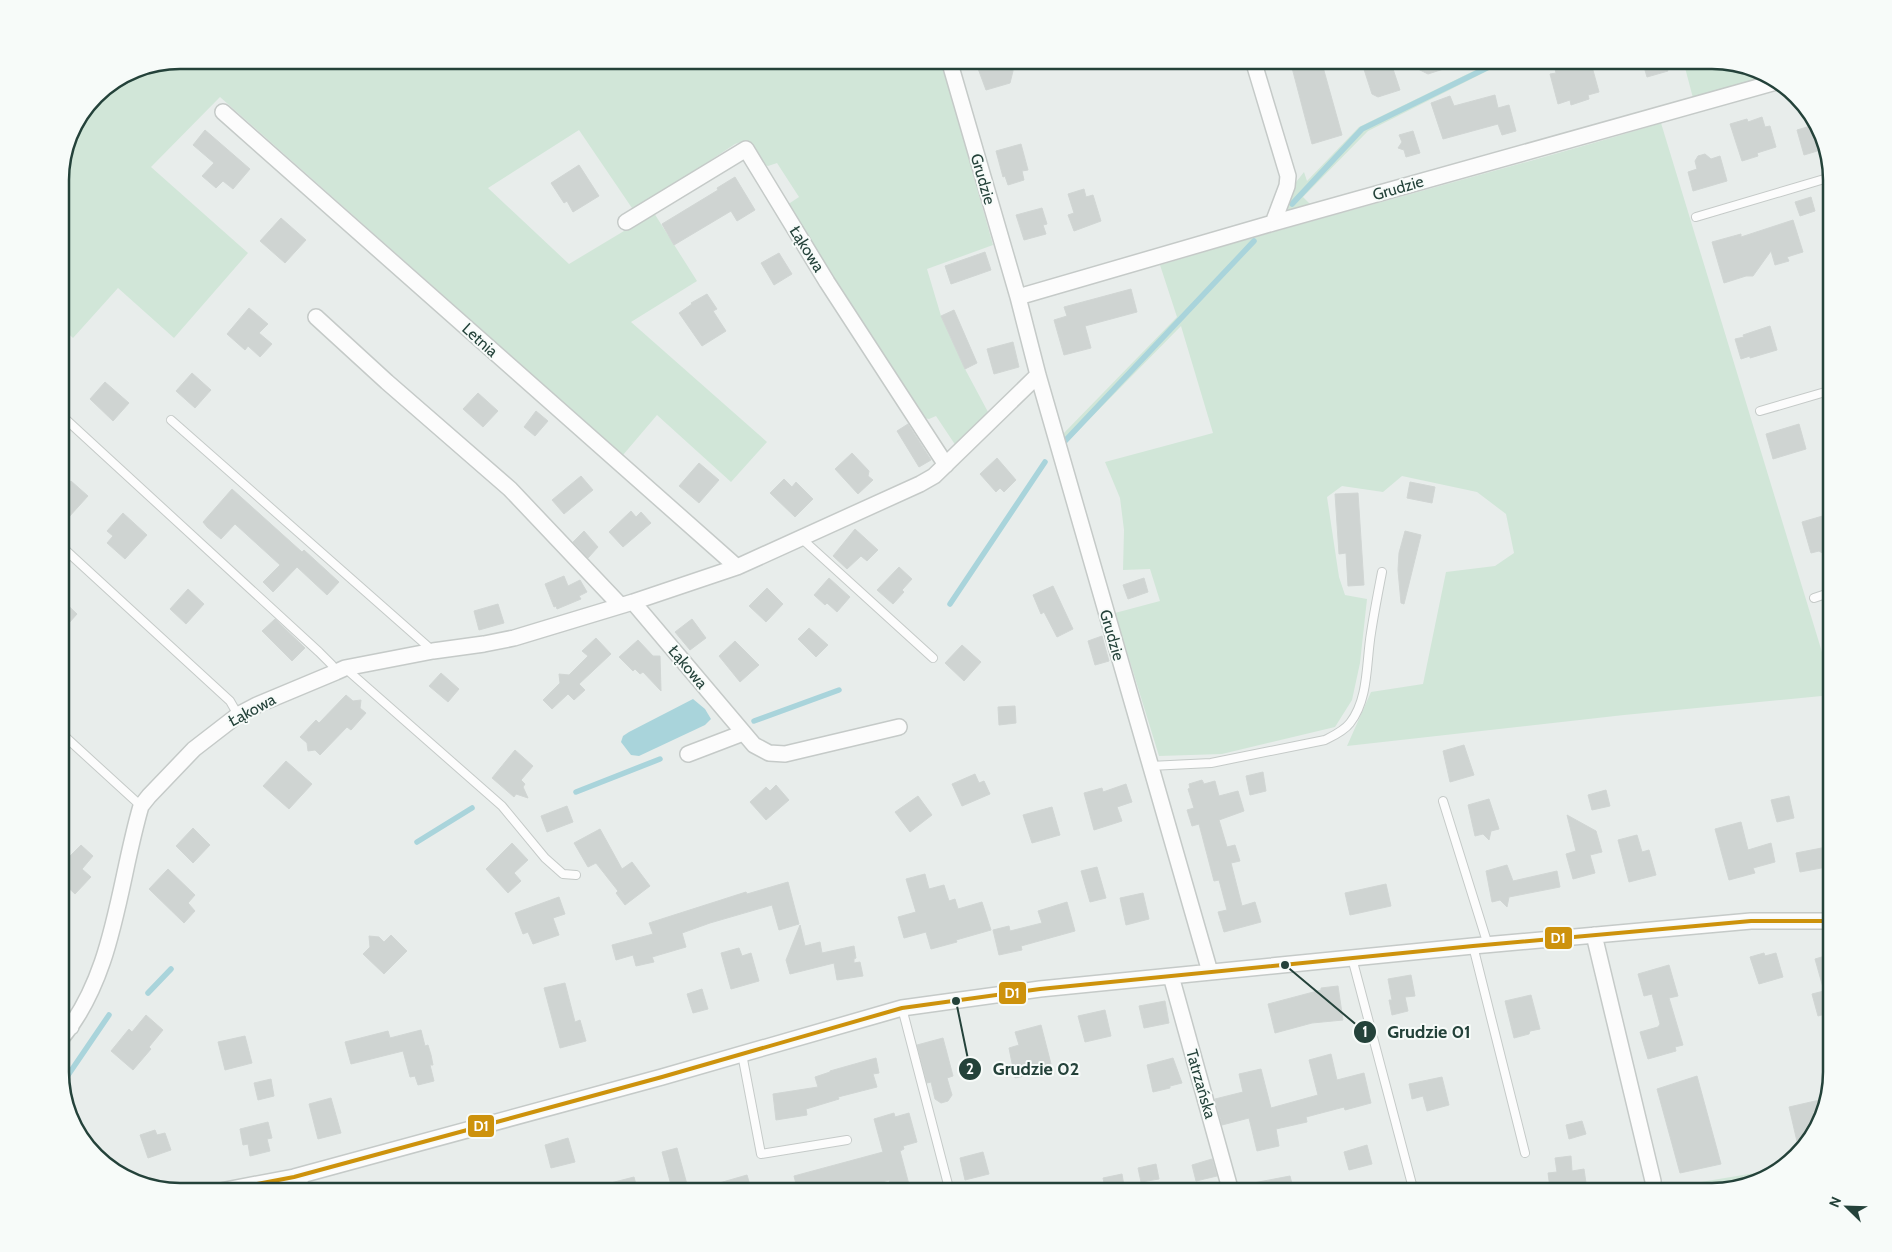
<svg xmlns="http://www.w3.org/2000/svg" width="1892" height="1252" viewBox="0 0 1892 1252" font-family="Cabin,sans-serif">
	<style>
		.green { fill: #d1e6d8 }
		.water { fill: #a9d4db }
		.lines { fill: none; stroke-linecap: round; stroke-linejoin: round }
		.stream { stroke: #a9d4db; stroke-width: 5.5 }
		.building { fill: #cfd4d2; stroke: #d1d6d4 }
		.lane-casing { stroke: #c5cac8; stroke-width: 10 }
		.street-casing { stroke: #c5cac8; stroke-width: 18 }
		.lane { stroke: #fcfcfc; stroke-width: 8 }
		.street { stroke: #fcfcfc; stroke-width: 15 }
		.bus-1-casing { stroke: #f7fbf9; stroke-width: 8 }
		.bus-1 { stroke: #cd920c; stroke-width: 4 }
		.labels { text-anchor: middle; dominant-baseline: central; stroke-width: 4; stroke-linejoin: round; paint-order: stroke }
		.street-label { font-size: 16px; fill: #24423a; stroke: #f7fbf9 }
		.rim { fill: none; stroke: #24423a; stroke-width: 2.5 }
		.leader { fill: none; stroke: #24423a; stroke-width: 2 }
		.callout-dot { fill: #24423a; stroke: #f7fbf9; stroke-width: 2 }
		.mark-label { font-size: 15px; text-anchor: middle; font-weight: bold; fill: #fff }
		.callout-label { font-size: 18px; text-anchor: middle; font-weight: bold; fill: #24423a; stroke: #f7fbf9; stroke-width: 4; stroke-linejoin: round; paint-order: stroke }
		.line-badge { stroke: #f7fbf9; stroke-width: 2 }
		.badge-label { font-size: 14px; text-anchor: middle; font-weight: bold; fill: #fff }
	</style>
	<rect width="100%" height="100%" fill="#e8edeb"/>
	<!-- green -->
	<path class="green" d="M 180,60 L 941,60 L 993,245 L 927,269 L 941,316 L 965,369 L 988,412 L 956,446 L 936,416 L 929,419 L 920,417 L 787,205 L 799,197 L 777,163 L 768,166 L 761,163 L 747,140 L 735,144 L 634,211 L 579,130 L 488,188 L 569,264 L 654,213 L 697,281 L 631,322 L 767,442 L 731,482 L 657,415 L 623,455 L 220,97 L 151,167 L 248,253 L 174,338 L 118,288 L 73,338 L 60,326 L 60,173 L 69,134 L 95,95 L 134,69 Z
		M 1496,60 L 1509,60 L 1368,131 L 1303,197 L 1312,206 L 1287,214 L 1283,209 L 1293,186 L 1304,172 L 1307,181 L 1359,127 Z
		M 1683,60 L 1712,60 L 1769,77 L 1693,98 Z
		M 1661,123 L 1832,685 L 1832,695 L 1624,715 L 1347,746 L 1371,692 L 1423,684 L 1446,572 L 1495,566 L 1514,553 L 1506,514 L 1477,492 L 1402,476 L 1383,492 L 1342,486 L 1327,497 L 1339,577 L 1345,595 L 1367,599 L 1360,663 L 1352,700 L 1335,727 L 1222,754 L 1159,756 L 1115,613 L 1160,601 L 1150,569 L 1123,570 L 1124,530 L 1120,498 L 1105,462 L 1213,433 L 1181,326 L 1064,445 L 1063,434 L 1177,317 L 1160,265 C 1327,215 1495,173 1661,123 Z
		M 1767,1171 L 1768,1177 L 1712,1192 L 1641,1192 Z"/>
	<!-- water -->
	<path class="water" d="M 693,699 L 705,709 L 711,719 L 705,725 L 639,756 L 631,755 L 621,742 L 623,736 L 629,732 Z"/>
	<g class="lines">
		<!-- stream -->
		<path class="stream" d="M 1292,204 L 1362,129 L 1503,60
			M 1065,441 L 1254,241
			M 950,604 L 1045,462
			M 754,721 L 839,690
			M 576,792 L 660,759
			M 417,842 L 472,808
			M 148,993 L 171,969
			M 62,1084 L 109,1015"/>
	</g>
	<!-- building -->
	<path class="building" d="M 986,60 L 1006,60 L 1012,66 L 1013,71 L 1010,83 L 986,90 L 976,63 Z
		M 1290,60 L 1321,60 L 1342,135 L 1312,144 Z
		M 1361,60 L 1390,60 L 1400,90 L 1378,97 L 1372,94 Z
		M 1400,60 L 1462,60 L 1462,63 L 1428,74 Z
		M 1642,60 L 1664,60 L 1668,71 L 1647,77 Z
		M 1584,61 L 1585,65 L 1591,63 L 1599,92 L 1588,95 L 1589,99 L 1571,105 L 1570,100 L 1558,104 L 1550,74 L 1556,73 L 1555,69 Z
		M 1495,95 L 1498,108 L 1509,105 L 1516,131 L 1502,135 L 1498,124 L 1443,139 L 1431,103 L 1450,96 L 1454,106 Z
		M 1762,117 L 1765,127 L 1770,126 L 1776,147 L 1757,153 L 1758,156 L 1742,161 L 1730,124 L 1747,119 L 1748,122 Z
		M 1817,124 L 1824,149 L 1804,155 L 1797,130 Z
		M 205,130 L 250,169 L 233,189 L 223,181 L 216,188 L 202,176 L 214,163 L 193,145 Z
		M 1413,131 L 1420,153 L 1406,157 L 1404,150 L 1398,148 L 1402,142 L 1399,135 Z
		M 1021,144 L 1028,170 L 1022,171 L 1024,180 L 1008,185 L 1005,176 L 1003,177 L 996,151 Z
		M 1705,154 L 1711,159 L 1720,156 L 1727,181 L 1693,191 L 1688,172 L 1697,169 L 1695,161 L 1698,156 Z
		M 579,165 L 599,196 L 573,212 L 567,201 L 564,203 L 551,183 Z
		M 735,177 L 755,210 L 737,221 L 731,211 L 674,245 L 662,224 L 718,190 L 717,188 Z
		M 1084,189 L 1086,197 L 1093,195 L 1101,221 L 1074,231 L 1068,215 L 1074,213 L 1068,194 Z
		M 1811,197 L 1815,211 L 1800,216 L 1795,202 Z
		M 1042,208 L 1047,224 L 1043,225 L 1046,234 L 1024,240 L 1016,215 Z
		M 281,218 L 306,240 L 285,263 L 260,241 Z
		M 1793,220 L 1803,252 L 1787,257 L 1789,261 L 1775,265 L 1771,251 L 1753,276 L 1746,276 L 1724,283 L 1712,242 L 1741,234 L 1741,237 Z
		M 985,252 L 991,270 L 951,284 L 945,266 Z
		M 779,253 L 792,274 L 774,285 L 761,263 Z
		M 1131,289 L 1137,312 L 1085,326 L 1091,348 L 1064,355 L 1054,320 L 1067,316 L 1064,307 Z
		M 707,294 L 717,309 L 713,311 L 726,331 L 702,346 L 679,313 L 692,304 L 691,303 Z
		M 249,308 L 268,324 L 259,333 L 272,344 L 260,357 L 248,346 L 245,350 L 227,334 Z
		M 954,310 L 977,363 L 965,369 L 941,316 Z
		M 1770,326 L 1777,350 L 1750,358 L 1750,356 L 1741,359 L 1735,339 L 1744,337 L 1743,335 Z
		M 1013,342 L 1019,367 L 994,374 L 987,349 Z
		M 192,373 L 211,390 L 195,408 L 176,391 Z
		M 105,382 L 129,403 L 113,421 L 90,399 Z
		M 478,393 L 498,411 L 483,427 L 463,409 Z
		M 536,411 L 548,421 L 535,436 L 524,427 Z
		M 908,424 L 931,460 L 919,467 L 897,431 Z
		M 1799,424 L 1806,449 L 1773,459 L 1766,434 Z
		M 852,453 L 869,471 L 868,476 L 873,480 L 858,494 L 835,469 Z
		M 997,458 L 1016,480 L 1004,492 L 1000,488 L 996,492 L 980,474 Z
		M 699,463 L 719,480 L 699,503 L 679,486 Z
		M 60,476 L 69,484 L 71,481 L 88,496 L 68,518 L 60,511 Z
		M 581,476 L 593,490 L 564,514 L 552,500 Z
		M 784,479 L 792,487 L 796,482 L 813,499 L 795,517 L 770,493 Z
		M 1410,482 L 1435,487 L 1432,503 L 1407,498 Z
		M 232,489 L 302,552 L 304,550 L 339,582 L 327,595 L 297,567 L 273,592 L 263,582 L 280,565 L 235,524 L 221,539 L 207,527 L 203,522 Z
		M 1358,493 L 1364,585 L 1348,586 L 1346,553 L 1339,554 L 1335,494 Z
		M 631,511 L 636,517 L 641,512 L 651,523 L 623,547 L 609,532 Z
		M 123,513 L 147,535 L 125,559 L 107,543 L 113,536 L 107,531 Z
		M 1826,515 L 1832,534 L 1832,551 L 1824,554 L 1819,551 L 1811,553 L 1802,522 Z
		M 855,529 L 878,550 L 867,561 L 861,556 L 847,569 L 833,556 Z
		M 584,531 L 598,547 L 588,558 L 573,542 Z
		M 1405,531 L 1421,535 L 1404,604 L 1401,603 L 1398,570 L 1399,553 Z
		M 899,567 L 912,579 L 902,590 L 904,592 L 893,604 L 877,590 Z
		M 564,576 L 568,586 L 580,580 L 587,592 L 579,596 L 581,599 L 557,609 L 556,606 L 554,607 L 545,584 Z
		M 829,578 L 850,597 L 837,612 L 827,603 L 825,605 L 814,595 Z
		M 1144,578 L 1148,592 L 1128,599 L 1123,585 Z
		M 1053,586 L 1073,629 L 1057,637 L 1044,612 L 1041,614 L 1033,595 Z
		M 767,588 L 783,604 L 766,622 L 749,606 Z
		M 188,589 L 204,604 L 186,624 L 170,609 Z
		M 60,598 L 77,614 L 60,633 Z
		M 498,604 L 504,623 L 479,630 L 474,611 Z
		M 275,619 L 305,648 L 292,661 L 262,631 Z
		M 692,619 L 706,638 L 690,650 L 675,632 Z
		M 809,628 L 828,645 L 816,657 L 798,639 Z
		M 1102,636 L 1109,661 L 1095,665 L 1088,641 Z
		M 596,638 L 611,654 L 579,684 L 585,690 L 574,700 L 568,694 L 552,709 L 543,700 L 560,683 L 559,674 L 569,675 L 588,656 L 582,651 Z
		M 638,640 L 653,656 L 660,656 L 661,691 L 643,672 L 640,674 L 635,669 L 633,671 L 619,657 Z
		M 735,641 L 759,665 L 740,682 L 719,656 Z
		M 962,645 L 981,662 L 964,681 L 945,663 Z
		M 441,673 L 459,689 L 448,702 L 429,686 Z
		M 346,695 L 353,701 L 361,700 L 360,708 L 366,713 L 351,730 L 347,727 L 320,755 L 315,750 L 308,751 L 307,743 L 300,737 L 316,720 L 319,723 Z
		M 1015,706 L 1016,723 L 999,725 L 998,707 Z
		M 1464,745 L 1474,775 L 1450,782 L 1443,751 Z
		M 515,750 L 533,766 L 521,780 L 525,784 L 523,787 L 528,798 L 516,794 L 514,797 L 492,778 Z
		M 286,761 L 312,784 L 289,809 L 263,786 Z
		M 1263,772 L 1266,791 L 1250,795 L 1246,776 Z
		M 975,774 L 979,783 L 984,781 L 990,794 L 962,806 L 952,784 Z
		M 1202,780 L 1204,784 L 1215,781 L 1219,796 L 1238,791 L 1244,811 L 1219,820 L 1227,847 L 1235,845 L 1240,861 L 1231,863 L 1242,906 L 1255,902 L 1261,922 L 1224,932 L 1218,912 L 1227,910 L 1219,880 L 1214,881 L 1199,824 L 1192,826 L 1187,810 L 1194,808 L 1188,789 L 1190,788 L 1189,784 Z
		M 1126,784 L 1132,802 L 1117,807 L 1122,821 L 1094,830 L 1084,793 L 1102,788 L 1103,792 Z
		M 776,785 L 789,800 L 766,820 L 750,802 L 766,787 L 770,791 Z
		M 1606,790 L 1610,806 L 1592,810 L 1588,795 Z
		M 918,796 L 932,815 L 910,832 L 895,812 Z
		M 1789,796 L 1794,818 L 1777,822 L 1771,800 Z
		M 1489,799 L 1499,829 L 1491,831 L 1489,840 L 1483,834 L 1475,836 L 1468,805 Z
		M 567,806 L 573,822 L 547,832 L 541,816 Z
		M 1052,807 L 1060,835 L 1032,843 L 1023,815 Z
		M 1567,815 L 1596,831 L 1602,852 L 1590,855 L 1595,873 L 1573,879 L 1566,854 L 1576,851 Z
		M 1741,822 L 1748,850 L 1771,843 L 1775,862 L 1753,868 L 1755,873 L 1729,880 L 1715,829 Z
		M 193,828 L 210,845 L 193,863 L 176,846 Z
		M 600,829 L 622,869 L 632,862 L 650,886 L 625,905 L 616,893 L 618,891 L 596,863 L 588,867 L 574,843 Z
		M 1637,835 L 1642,852 L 1649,850 L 1656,875 L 1629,882 L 1618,840 Z
		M 512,843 L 528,860 L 514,873 L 521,881 L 508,893 L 486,869 Z
		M 81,845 L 93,856 L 82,869 L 91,877 L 75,894 L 60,880 L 60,847 L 69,857 Z
		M 1832,846 L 1832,866 L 1800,872 L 1796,853 Z
		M 1507,865 L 1513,881 L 1557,871 L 1560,887 L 1509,897 L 1507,907 L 1500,900 L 1492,902 L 1486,871 Z
		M 1097,867 L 1106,898 L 1090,902 L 1081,871 Z
		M 168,869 L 195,895 L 188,903 L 195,911 L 184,923 L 149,889 Z
		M 925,874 L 929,889 L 944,885 L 949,901 L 955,899 L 958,909 L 982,902 L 991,930 L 956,940 L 957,942 L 931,949 L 926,932 L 904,938 L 898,917 L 916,912 L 906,879 Z
		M 788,882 L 799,924 L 779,930 L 772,905 L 710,923 L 682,933 L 686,947 L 652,957 L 654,962 L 636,966 L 633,955 L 616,960 L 612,945 L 653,934 L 649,923 L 746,892 L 747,894 Z
		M 1386,884 L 1391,906 L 1350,915 L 1345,893 Z
		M 1143,893 L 1149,919 L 1126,925 L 1120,898 Z
		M 559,897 L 565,914 L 553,918 L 559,935 L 533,944 L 528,932 L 523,934 L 515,913 Z
		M 1067,902 L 1075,931 L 1021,946 L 1022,950 L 999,955 L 993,930 L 1009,926 L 1010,931 L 1042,923 L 1038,911 Z
		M 800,925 L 805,946 L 820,942 L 822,953 L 854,946 L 856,958 L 854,959 L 854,963 L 860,962 L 863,976 L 837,980 L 834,963 L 790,974 L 786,960 Z
		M 391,935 L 407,951 L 384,974 L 363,954 L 370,947 L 369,936 L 379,937 L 384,942 Z
		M 739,948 L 742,956 L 751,953 L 759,981 L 731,989 L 721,953 Z
		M 1764,953 L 1765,956 L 1776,953 L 1783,977 L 1759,984 L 1750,957 Z
		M 1832,954 L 1832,1012 L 1818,1016 L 1812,994 L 1824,991 L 1815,959 Z
		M 1669,965 L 1678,996 L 1669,998 L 1683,1045 L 1675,1047 L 1676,1051 L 1648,1059 L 1640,1032 L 1658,1027 L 1660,1024 L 1652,994 L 1644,996 L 1638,974 Z
		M 1411,975 L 1415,996 L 1405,997 L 1408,1011 L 1392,1015 L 1389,1000 L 1392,1000 L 1388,979 Z
		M 565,983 L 575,1022 L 580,1020 L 586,1041 L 560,1048 L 544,988 Z
		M 1338,986 L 1343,1020 L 1312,1023 L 1275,1033 L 1268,1004 L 1321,990 L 1321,988 Z
		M 702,989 L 708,1009 L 693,1013 L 687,994 Z
		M 1531,995 L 1540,1029 L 1530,1031 L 1529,1034 L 1514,1038 L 1505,1001 Z
		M 1165,1001 L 1169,1023 L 1144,1028 L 1139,1006 Z
		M 1105,1010 L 1111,1036 L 1085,1042 L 1078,1016 Z
		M 146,1015 L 163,1030 L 149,1047 L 151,1049 L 133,1070 L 111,1051 L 129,1029 L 132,1032 Z
		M 1041,1025 L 1051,1064 L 1028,1070 L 1029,1075 L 1015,1078 L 1009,1048 L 1019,1045 L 1015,1032 Z
		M 421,1030 L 425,1046 L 428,1045 L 431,1055 L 433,1065 L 430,1065 L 434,1081 L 418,1085 L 415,1076 L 410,1077 L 403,1051 L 351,1064 L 345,1042 L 388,1031 L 390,1038 Z
		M 245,1036 L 252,1063 L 225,1070 L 218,1042 Z
		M 943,1038 L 953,1076 L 947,1078 L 952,1095 L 948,1101 L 941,1103 L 935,1099 L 931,1082 L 927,1083 L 917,1045 Z
		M 1331,1054 L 1337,1080 L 1364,1073 L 1371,1103 L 1345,1110 L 1344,1107 L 1306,1117 L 1307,1122 L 1276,1129 L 1279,1146 L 1257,1151 L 1249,1118 L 1222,1125 L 1215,1099 L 1243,1092 L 1239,1074 L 1261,1069 L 1271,1108 L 1318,1095 L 1309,1060 Z
		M 876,1058 L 879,1073 L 873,1074 L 877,1087 L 838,1097 L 839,1099 L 806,1109 L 807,1115 L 776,1120 L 773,1094 L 818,1087 L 815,1077 L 830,1072 L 830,1071 Z
		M 1173,1058 L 1182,1083 L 1170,1086 L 1170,1088 L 1153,1092 L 1147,1065 Z
		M 1697,1076 L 1721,1164 L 1680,1173 L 1657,1089 Z
		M 1442,1077 L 1449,1105 L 1427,1111 L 1423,1096 L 1412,1099 L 1409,1084 Z
		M 271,1079 L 274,1096 L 258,1100 L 254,1083 Z
		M 331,1098 L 341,1133 L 318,1139 L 309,1104 Z
		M 1824,1099 L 1812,1138 L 1799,1150 L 1789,1107 Z
		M 894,1113 L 895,1117 L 909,1113 L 917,1142 L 903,1146 L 904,1149 L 900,1151 L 911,1192 L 893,1192 L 889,1180 L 848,1192 L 798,1192 L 794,1176 L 883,1152 L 874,1119 Z
		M 1582,1121 L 1586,1134 L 1569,1139 L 1566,1125 Z
		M 268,1122 L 272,1138 L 267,1139 L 270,1151 L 250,1156 L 248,1144 L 243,1145 L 240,1129 Z
		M 155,1130 L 157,1135 L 165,1133 L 171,1150 L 148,1158 L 140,1135 Z
		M 568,1138 L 575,1162 L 551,1168 L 545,1145 Z
		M 1367,1145 L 1372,1164 L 1349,1170 L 1344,1152 Z
		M 677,1148 L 688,1188 L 673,1192 L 662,1152 Z
		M 983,1152 L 989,1174 L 965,1180 L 960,1158 Z
		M 1571,1156 L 1572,1171 L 1584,1169 L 1586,1183 L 1550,1188 L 1548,1173 L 1557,1172 L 1555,1158 Z
		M 1212,1159 L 1217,1176 L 1196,1181 L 1192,1165 Z
		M 1156,1164 L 1159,1179 L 1141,1182 L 1138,1168 Z
		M 1122,1174 L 1125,1192 L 1106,1192 L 1103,1178 Z
		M 747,1175 L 752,1192 L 703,1192 L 702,1188 Z
		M 1290,1176 L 1294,1192 L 1244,1192 L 1243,1185 Z
		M 634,1177 L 638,1192 L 596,1192 L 595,1187 Z"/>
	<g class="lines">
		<defs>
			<path id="lane" d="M 1696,217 L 1831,177
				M 1760,411 L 1832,390
				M 60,414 L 319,652 L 332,665 L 336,672
				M 171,420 L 433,651
				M 801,538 L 933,658
				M 60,545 L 230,701 L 238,715
				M 1814,598 L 1832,592
				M 345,668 L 502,806 L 545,858 L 563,874 L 576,875
				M 60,732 L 141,806
				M 1150,766 L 1211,763 L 1325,740 C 1333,736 1344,731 1350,723 C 1369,699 1366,662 1371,633 C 1374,613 1378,593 1382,572
				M 1443,801 L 1488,945
				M 1473,946 L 1525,1153
				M 1352,958 L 1414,1192
				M 902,1008 L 950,1192
				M 742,1054 L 761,1154 L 847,1140
				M 302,1175 L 306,1192"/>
			<path id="street" d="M 949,60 L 1018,297
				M 1253,60 L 1288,176 L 1287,186 L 1273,223
				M 223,112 L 737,567
				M 626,222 L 746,149 L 827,282 L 946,465
				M 316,317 L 387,382 L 510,489 L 620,605
				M 633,602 L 754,745 L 769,753 L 785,754 L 899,727
				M 688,754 L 743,733
				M 1594,935 L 1653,1181
				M 1210,972 L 1038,375 L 1018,297 L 1273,223 L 1780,81
				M 1171,976 L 1231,1192
				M 60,1016 L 71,1027
				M 60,1040 C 115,975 118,884 141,806 L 149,796 L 194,749 L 238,715 L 257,705 L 336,672 L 345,668 L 433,651 L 484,644 L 514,638 L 633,602 L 737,567 L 920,484 L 934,476 L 1038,375
				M 215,1192 L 294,1177 L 662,1077 L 902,1008 L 1040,989 L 1473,946 L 1751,921 L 1832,921"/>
		</defs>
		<!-- lane casing -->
		<use href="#lane" class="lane-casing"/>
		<!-- street casing -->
		<use href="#street" class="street-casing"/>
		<!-- lane -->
		<use href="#lane" class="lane"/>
		<!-- street -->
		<use href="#street" class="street"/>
		<defs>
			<path id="bus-1" d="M 215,1192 L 294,1177 L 662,1077 L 902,1008 L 1040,989 L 1473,946 L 1751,921 L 1832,921"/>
		</defs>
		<!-- bus-1 casing -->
		<use href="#bus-1" class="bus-1-casing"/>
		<!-- bus-1 -->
		<use href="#bus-1" class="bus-1"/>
	</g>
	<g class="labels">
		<!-- street labels -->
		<g class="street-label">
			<text transform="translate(983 179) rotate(74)">Grudzie</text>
			<text transform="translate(1398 188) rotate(-16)">Grudzie</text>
			<text transform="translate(807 249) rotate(58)">Łąkowa</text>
			<text transform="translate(480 340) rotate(42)">Letnia</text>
			<text transform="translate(1112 635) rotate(74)">Grudzie</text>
			<text transform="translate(688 667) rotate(50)">Łąkowa</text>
			<text transform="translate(252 710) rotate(-28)">Łąkowa</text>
			<text transform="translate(1201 1084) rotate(74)">Tatrzańska</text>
		</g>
	</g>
	<!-- crop -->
	<path d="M0 0H1892V1252H0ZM180 69H1712A111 111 0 0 1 1823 180V1072A111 111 0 0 1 1712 1183H180A111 111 0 0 1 69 1072V180A111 111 0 0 1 180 69Z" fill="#f7fbf9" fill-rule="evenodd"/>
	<path class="rim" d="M180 69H1712A111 111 0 0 1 1823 180V1072A111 111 0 0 1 1712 1183H180A111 111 0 0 1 69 1072V180A111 111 0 0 1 180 69Z"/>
	<!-- callouts -->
	<path class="leader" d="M1285 965L1365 1032M956 1001L970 1069"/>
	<g class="callout-dot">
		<circle cx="1285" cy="965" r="5"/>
		<circle cx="956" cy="1001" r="5"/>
		<circle cx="1365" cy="1032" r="12"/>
		<circle cx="970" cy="1069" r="12"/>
	</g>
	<g class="mark-label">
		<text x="1365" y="1037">1</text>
		<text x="970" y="1074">2</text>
	</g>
	<g class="callout-label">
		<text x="1429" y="1038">Grudzie 01</text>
		<text x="1036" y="1075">Grudzie 02</text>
	</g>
	<g class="line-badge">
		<rect x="1544" y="926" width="29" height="24" rx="5" fill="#cd920c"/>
		<rect x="998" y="981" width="29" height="24" rx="5" fill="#cd920c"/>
		<rect x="467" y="1114" width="28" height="24" rx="5" fill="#cd920c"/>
	</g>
	<g class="badge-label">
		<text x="1558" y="943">D1</text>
		<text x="1012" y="998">D1</text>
		<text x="481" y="1131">D1</text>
	</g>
	<!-- north arrow -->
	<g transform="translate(1847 1207) rotate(293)" stroke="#f7fbf9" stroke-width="4" paint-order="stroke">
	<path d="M0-4L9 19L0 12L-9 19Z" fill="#24423a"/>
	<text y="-8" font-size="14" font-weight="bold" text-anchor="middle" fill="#24423a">N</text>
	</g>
</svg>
